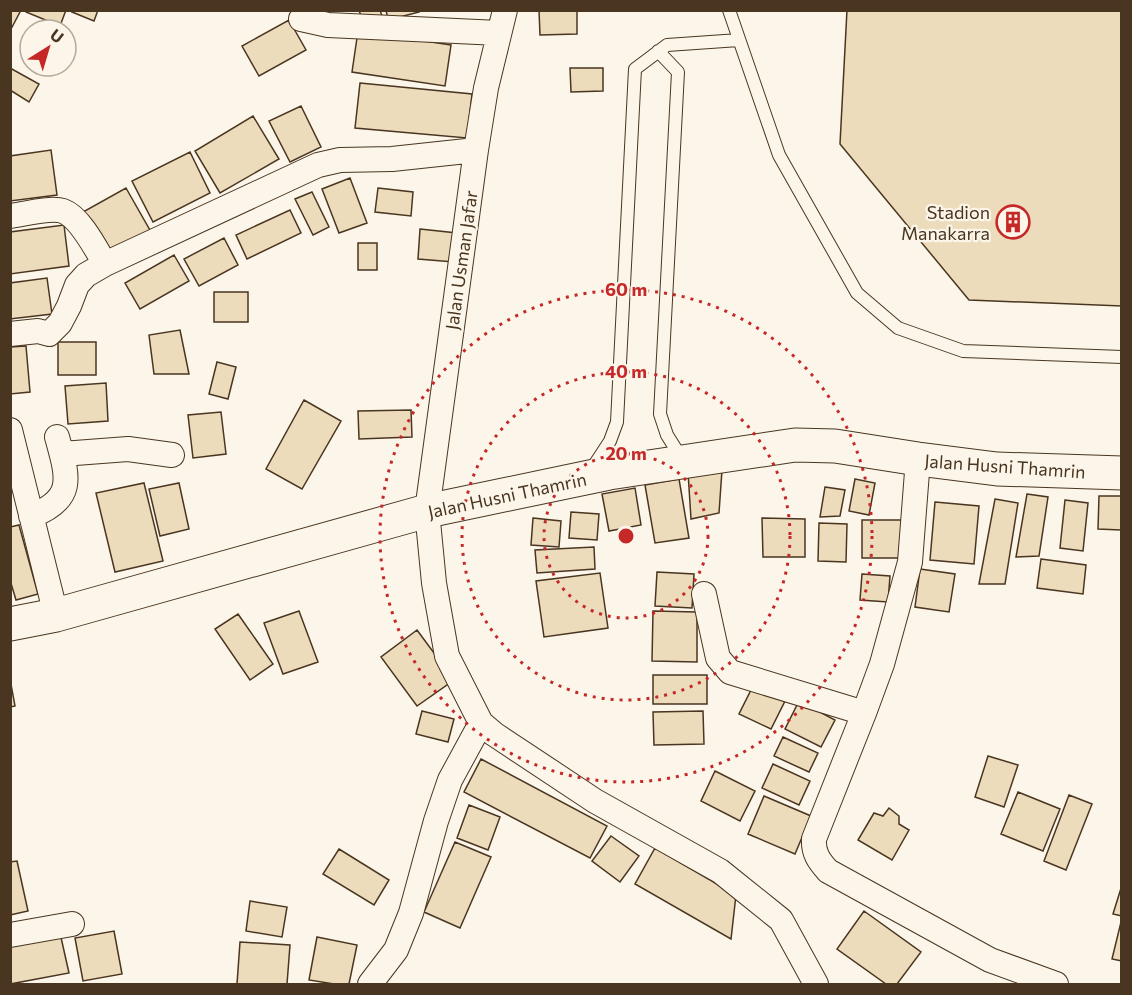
<svg xmlns="http://www.w3.org/2000/svg" width="1132" height="995" viewBox="0 0 1132 995" font-family="Commissioner,sans-serif">
	<style>
		.building { fill: #ecdcbc; stroke: #4a3520; stroke-width: 1.5 }
		.lines { fill: none; stroke-linecap: round; stroke-linejoin: round }
		.lane-casing { stroke: #4a3520; stroke-width: 14 }
		.street-casing { stroke: #4a3520; stroke-width: 26 }
		.secondary-casing { stroke: #4a3520; stroke-width: 35 }
		.lane { stroke: #fbf6e9; stroke-width: 12 }
		.street { stroke: #fbf6e9; stroke-width: 24 }
		.secondary { stroke: #fbf6e9; stroke-width: 33 }
		.ring { fill: none; stroke: #c62828; stroke-width: 3; stroke-dasharray: 3 6 }
		.labels { text-anchor: middle; dominant-baseline: central; stroke-width: 4.5; stroke-linejoin: round; paint-order: stroke }
		.poi-label { font-size: 18px; fill: #4a3520; stroke: #fbf6e9; text-anchor: end }
		.street-label { font-size: 18px; fill: #4a3520; stroke: #fbf6e9 }
		.centre { fill: #c62828; stroke: #fbf6e9; stroke-width: 3 }
		.ring-label { font-size: 18px; text-anchor: middle; font-weight: bold; fill: #c62828; stroke: #fbf6e9; stroke-width: 4.5; stroke-linejoin: round; paint-order: stroke }
	</style>
	<rect width="100%" height="100%" fill="#fbf6e9"/>
	<!-- building -->
	<path class="building" d="M 10,10 L 21,10 L 10,31 Z
		M 26,10 L 66,10 L 60,26 L 26,12 Z
		M 73,10 L 98,10 L 94,21 L 72,12 Z
		M 359,10 L 380,10 L 382,16 L 363,23 Z
		M 386,10 L 418,10 L 419,12 L 388,20 Z
		M 539,10 L 577,10 L 577,34 L 540,35 Z
		M 847,10 L 1122,10 L 1122,306 L 969,300 L 840,144 Z
		M 289,20 L 306,50 L 259,76 L 242,46 Z
		M 358,31 L 451,45 L 445,86 L 352,72 Z
		M 35,66 L 55,66 L 52,73 Z
		M 10,68 L 39,84 L 29,102 L 10,90 Z
		M 570,68 L 603,68 L 603,91 L 571,92 Z
		M 360,83 L 472,94 L 467,138 L 355,128 Z
		M 301,106 L 321,147 L 290,162 L 269,121 Z
		M 253,116 L 279,159 L 220,193 L 195,151 Z
		M 51,150 L 57,195 L 10,201 L 10,156 Z
		M 190,152 L 210,193 L 153,222 L 132,181 Z
		M 350,178 L 367,223 L 339,233 L 322,189 Z
		M 126,188 L 151,232 L 108,256 L 83,212 Z
		M 378,188 L 413,192 L 411,216 L 375,212 Z
		M 312,192 L 329,227 L 313,235 L 295,199 Z
		M 290,210 L 301,233 L 247,259 L 236,235 Z
		M 64,225 L 69,266 L 10,274 L 10,232 Z
		M 420,229 L 457,233 L 454,262 L 418,259 Z
		M 224,238 L 238,265 L 199,286 L 184,259 Z
		M 358,243 L 377,243 L 377,270 L 358,270 Z
		M 174,255 L 189,281 L 140,309 L 125,283 Z
		M 47,278 L 52,314 L 10,319 L 10,283 Z
		M 214,292 L 248,292 L 248,322 L 214,322 Z
		M 180,330 L 189,374 L 154,374 L 149,335 Z
		M 58,342 L 96,342 L 96,375 L 58,375 Z
		M 26,346 L 30,392 L 10,394 L 10,347 Z
		M 217,362 L 236,367 L 228,399 L 209,394 Z
		M 106,383 L 108,421 L 68,424 L 65,386 Z
		M 304,400 L 341,421 L 302,489 L 266,469 Z
		M 411,410 L 412,437 L 359,439 L 358,411 Z
		M 221,412 L 226,454 L 193,458 L 188,415 Z
		M 722,470 L 719,513 L 691,519 L 688,472 Z
		M 679,479 L 689,538 L 655,543 L 645,485 Z
		M 855,479 L 875,483 L 869,515 L 849,511 Z
		M 144,483 L 163,561 L 115,572 L 96,493 Z
		M 179,483 L 189,529 L 160,536 L 149,489 Z
		M 825,487 L 845,490 L 840,516 L 820,517 Z
		M 635,488 L 641,525 L 609,531 L 602,494 Z
		M 1027,494 L 1048,497 L 1039,556 L 1016,557 Z
		M 1099,496 L 1122,496 L 1121,530 L 1098,529 Z
		M 995,499 L 1018,503 L 1005,584 L 979,584 Z
		M 1065,500 L 1088,503 L 1083,551 L 1060,548 Z
		M 935,502 L 979,506 L 974,564 L 930,560 Z
		M 571,512 L 599,514 L 597,540 L 569,538 Z
		M 533,518 L 561,521 L 559,547 L 531,545 Z
		M 762,518 L 805,519 L 805,557 L 763,557 Z
		M 862,520 L 905,520 L 905,558 L 862,558 Z
		M 819,523 L 847,524 L 846,562 L 818,561 Z
		M 19,525 L 38,594 L 16,600 L 10,580 L 10,527 Z
		M 594,547 L 595,569 L 537,573 L 535,550 Z
		M 1041,559 L 1086,565 L 1083,594 L 1037,588 Z
		M 920,569 L 955,574 L 949,612 L 915,607 Z
		M 657,572 L 694,574 L 692,608 L 655,606 Z
		M 600,573 L 608,628 L 544,637 L 536,581 Z
		M 862,574 L 890,576 L 888,602 L 860,600 Z
		M 299,611 L 318,662 L 283,674 L 264,623 Z
		M 653,611 L 697,612 L 697,662 L 652,661 Z
		M 238,614 L 273,664 L 250,680 L 215,629 Z
		M 417,630 L 454,680 L 417,706 L 381,657 Z
		M 653,675 L 707,675 L 707,704 L 653,704 Z
		M 10,679 L 15,706 L 10,707 Z
		M 753,686 L 785,701 L 771,729 L 739,714 Z
		M 799,701 L 835,720 L 821,747 L 785,729 Z
		M 422,711 L 454,719 L 448,742 L 416,734 Z
		M 703,711 L 704,744 L 654,745 L 653,712 Z
		M 783,737 L 818,753 L 809,772 L 774,756 Z
		M 988,756 L 1018,765 L 1004,807 L 975,797 Z
		M 481,759 L 607,826 L 590,858 L 464,792 Z
		M 773,764 L 810,781 L 799,805 L 762,788 Z
		M 715,771 L 755,791 L 740,821 L 701,801 Z
		M 1018,792 L 1060,809 L 1043,851 L 1001,834 Z
		M 1069,795 L 1092,804 L 1066,870 L 1044,861 Z
		M 764,796 L 811,816 L 795,854 L 748,834 Z
		M 469,805 L 500,817 L 488,850 L 457,838 Z
		M 889,808 L 899,816 L 899,824 L 909,830 L 892,860 L 858,840 L 874,813 L 883,816 Z
		M 611,836 L 639,856 L 620,882 L 592,861 Z
		M 455,842 L 491,857 L 460,928 L 424,912 Z
		M 655,848 L 736,895 L 731,939 L 635,884 Z
		M 339,849 L 389,880 L 374,905 L 323,874 Z
		M 17,861 L 28,911 L 10,915 L 10,862 Z
		M 1122,885 L 1122,916 L 1113,914 Z
		M 250,901 L 287,907 L 282,937 L 246,931 Z
		M 864,911 L 921,952 L 897,984 L 886,984 L 837,949 Z
		M 1121,922 L 1122,922 L 1122,961 L 1112,959 Z
		M 114,931 L 122,974 L 83,981 L 75,938 Z
		M 60,933 L 69,973 L 10,984 L 10,944 Z
		M 317,937 L 357,945 L 349,984 L 334,984 L 309,980 Z
		M 240,942 L 290,945 L 287,984 L 237,984 Z"/>
	<g class="lines">
		<defs>
			<path id="lane" d="M 729,10 L 779,155 L 857,293 L 898,328 L 963,351 L 1122,357
				M 658,51 L 678,72 L 660,414 L 667,435 L 682,459
				M 591,470 L 610,441 L 617,422 L 635,69 L 667,45 L 739,40"/>
			<path id="street" d="M 505,10 L 486,88 L 476,150 L 427,511 L 434,583 L 447,656 L 481,723 L 494,734 L 595,801 L 720,871 L 781,920 L 816,984
				M 301,19 L 328,25 L 499,33
				M 10,216 C 24,214 51,207 63,211 C 80,217 96,249 105,264
				M 10,334 L 38,331 L 49,334 L 60,323 L 69,306 L 77,285 L 86,275 L 105,264 L 318,165 L 340,160 L 392,159 L 476,150
				M 10,430 L 56,615
				M 62,454 L 128,449 L 172,455
				M 31,516 C 76,499 68,477 57,437
				M 704,594 L 718,658 L 730,672 L 864,713 L 882,664 L 910,562 L 918,459
				M 864,713 L 814,839 C 813,853 819,861 828,871 L 990,960 L 1056,984
				M 10,935 L 72,924
				M 370,984 L 396,950 L 411,913 L 436,821 L 450,780 L 481,723"/>
			<path id="secondary" d="M 10,624 L 56,615 L 427,511 L 609,473 L 795,445 L 835,446 L 918,459 L 997,469 L 1122,473"/>
		</defs>
		<!-- lane casing -->
		<use href="#lane" class="lane-casing"/>
		<!-- street casing -->
		<use href="#street" class="street-casing"/>
		<!-- secondary casing -->
		<use href="#secondary" class="secondary-casing"/>
		<!-- lane -->
		<use href="#lane" class="lane"/>
		<!-- street -->
		<use href="#street" class="street"/>
		<!-- secondary -->
		<use href="#secondary" class="secondary"/>
	</g>
	<!-- distance rings -->
	<g class="ring">
		<circle cx="626" cy="536" r="82"/>
		<circle cx="626" cy="536" r="164"/>
		<circle cx="626" cy="536" r="246"/>
	</g>
	<!-- icons -->
	<defs>
		<symbol id="building-ring" viewBox="-11 -11 22 22"><circle r="9.5" fill="#fbf6e9" stroke="#c62828" stroke-width="1.5"/><path d="M-4-6H4V6H1V3H-1V6H-4ZM-2.5-4.3h1.7v1.8h-1.7ZM.8-4.3h1.7v1.8H.8ZM-2.5-1h1.7V.8h-1.7ZM.8-1h1.7V.8H.8Z" fill="#c62828"/></symbol>
	</defs>
	<g fill-rule="evenodd">
		<use href="#building-ring" x="994" y="203" width="38" height="38"/>
	</g>
	<g class="labels">
		<!-- poi labels -->
		<g class="poi-label">
			<text x="990" y="212">Stadion<tspan x="990" dy="21">Manakarra</tspan></text>
		</g>
		<!-- street labels -->
		<g class="street-label">
			<text transform="translate(461 260) rotate(-82)">Jalan Usman Jafar</text>
			<text transform="translate(1005 466) rotate(4)">Jalan Husni Thamrin</text>
			<text transform="translate(507 495) rotate(-12)">Jalan Husni Thamrin</text>
		</g>
	</g>
	<circle cx="626" cy="536" r="9" class="centre"/>
	<g class="ring-label">
		<text x="626" y="296">60 m</text>
		<text x="626" y="378">40 m</text>
		<text x="626" y="460">20 m</text>
	</g>
	<!-- border -->
	<rect width="1132" height="995" fill="none" stroke="#4a3520" stroke-width="24"/>
	<!-- north arrow -->
	<g transform="translate(48 48) rotate(37)"><circle r="28" fill="#fbf6e9" stroke="#b4a999" stroke-width="1.5"/>
	<path d="M0-4.5L10 22L0 15L-10 22Z" fill="#c62828"/>
	<text y="-9" font-size="16" font-weight="bold" text-anchor="middle" fill="#4a3520">U</text>
	</g>
</svg>
